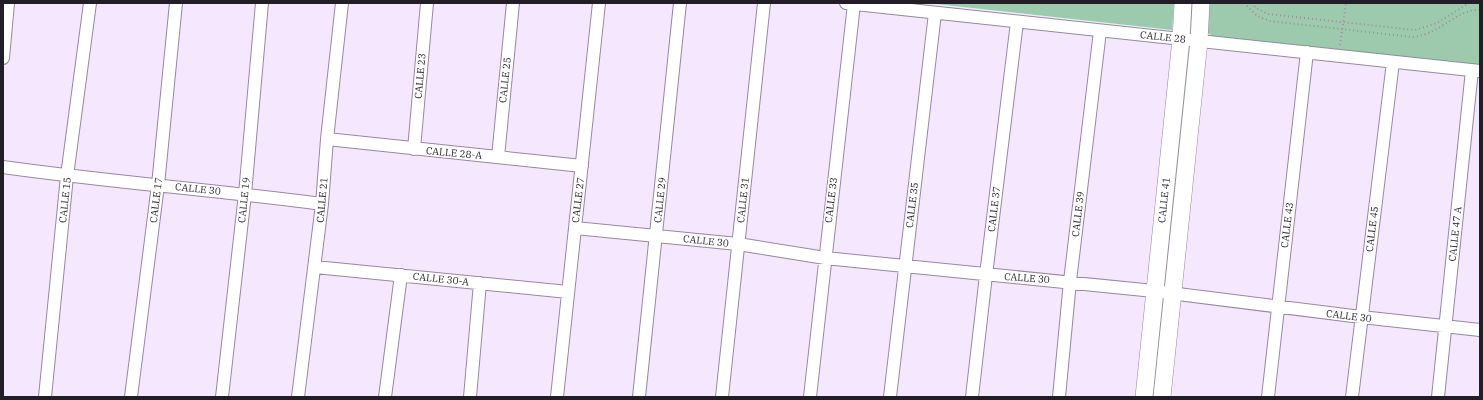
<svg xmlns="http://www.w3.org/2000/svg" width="1483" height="400" viewBox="0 0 1483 400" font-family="'IBM Plex Serif',serif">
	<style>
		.green { fill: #9dcaac }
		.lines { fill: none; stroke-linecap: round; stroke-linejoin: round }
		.minor-casing { stroke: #9688a1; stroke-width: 14 }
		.secondary-casing { stroke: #9688a1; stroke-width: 18 }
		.path { stroke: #9a90a1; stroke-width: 2; stroke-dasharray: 1 3; stroke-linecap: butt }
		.minor { stroke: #fff; stroke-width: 12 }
		.secondary { stroke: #fff; stroke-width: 17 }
		.labels { text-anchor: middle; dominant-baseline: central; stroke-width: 3; stroke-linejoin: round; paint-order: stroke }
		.street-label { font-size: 10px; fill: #231d27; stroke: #fff }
	</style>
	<rect width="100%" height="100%" fill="#f5e8fe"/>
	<!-- green -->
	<path class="green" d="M 927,3 L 1174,3 L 1172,30 Z
		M 1208,3 L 1480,3 L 1480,67 L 1215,38 L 1208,33 Z"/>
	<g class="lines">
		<defs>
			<path id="minor" d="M 846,3 L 1480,71
				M 3,58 L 8,3
				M 327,139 L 582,166
				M 414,149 L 427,3
				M 498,157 L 513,3
				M 3,167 C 109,182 216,190 322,204
				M 575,228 L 738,244 L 825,258 L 1154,291 L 1361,317 L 1480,330
				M 315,267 L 568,292
				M 45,397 L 67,176 L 90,3
				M 131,397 L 158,185 L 176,3
				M 222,397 L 245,194 L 262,3
				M 298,397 L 322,204 L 327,139 L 342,3
				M 385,397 L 401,275
				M 470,397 L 480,283
				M 557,397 L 599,3
				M 639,397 L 680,3
				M 722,397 L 764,3
				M 810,397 L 854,4
				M 890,397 L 935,13
				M 972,397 L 986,275 L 1017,22
				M 1059,397 L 1070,281 L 1100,31
				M 1268,397 L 1307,52
				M 1352,397 L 1393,62
				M 1438,397 L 1472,70"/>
			<path id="secondary" d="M 1144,397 L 1181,39 L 1183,3
				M 1162,397 L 1199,41 L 1201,3"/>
		</defs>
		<!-- minor casing -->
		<use href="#minor" class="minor-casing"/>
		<!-- secondary casing -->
		<use href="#secondary" class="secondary-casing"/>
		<!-- path -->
		<path class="path" d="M 1017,3 L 1045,3
			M 1244,3 L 1257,16 L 1270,21 L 1412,37 C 1440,35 1458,8 1480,10
			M 1252,3 L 1256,8 L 1268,14 L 1415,30 L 1437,23 L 1469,3
			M 1340,45 L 1346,3"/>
		<!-- minor -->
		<use href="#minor" class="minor"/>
		<!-- secondary -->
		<use href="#secondary" class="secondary"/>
	</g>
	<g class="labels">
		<!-- street labels -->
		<g class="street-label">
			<text transform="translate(1163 37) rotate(6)">CALLE 28</text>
			<text transform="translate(420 76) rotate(-85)">CALLE 23</text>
			<text transform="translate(505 80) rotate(-84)">CALLE 25</text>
			<text transform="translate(454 153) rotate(5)">CALLE 28-A</text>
			<text transform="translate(198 189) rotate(6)">CALLE 30</text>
			<text transform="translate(65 200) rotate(-84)">CALLE 15</text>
			<text transform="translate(156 200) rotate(-83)">CALLE 17</text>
			<text transform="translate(244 200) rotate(-84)">CALLE 19</text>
			<text transform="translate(322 200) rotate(-85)">CALLE 21</text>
			<text transform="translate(578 200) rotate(-83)">CALLE 27</text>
			<text transform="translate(660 200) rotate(-84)">CALLE 29</text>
			<text transform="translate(743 200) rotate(-84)">CALLE 31</text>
			<text transform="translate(831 200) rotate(-83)">CALLE 33</text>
			<text transform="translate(1164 200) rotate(-84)">CALLE 41</text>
			<text transform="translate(912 205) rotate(-83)">CALLE 35</text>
			<text transform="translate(994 209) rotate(-83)">CALLE 37</text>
			<text transform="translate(1078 214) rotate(-83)">CALLE 39</text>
			<text transform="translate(1287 225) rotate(-83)">CALLE 43</text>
			<text transform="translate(1372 229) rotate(-83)">CALLE 45</text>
			<text transform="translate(1455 234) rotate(-84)">CALLE 47 A</text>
			<text transform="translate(706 241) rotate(6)">CALLE 30</text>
			<text transform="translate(1027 278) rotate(4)">CALLE 30</text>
			<text transform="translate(441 279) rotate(6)">CALLE 30-A</text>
			<text transform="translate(1349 316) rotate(7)">CALLE 30</text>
		</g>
	</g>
	<!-- border -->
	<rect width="1483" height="400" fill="none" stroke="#231d27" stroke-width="8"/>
</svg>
